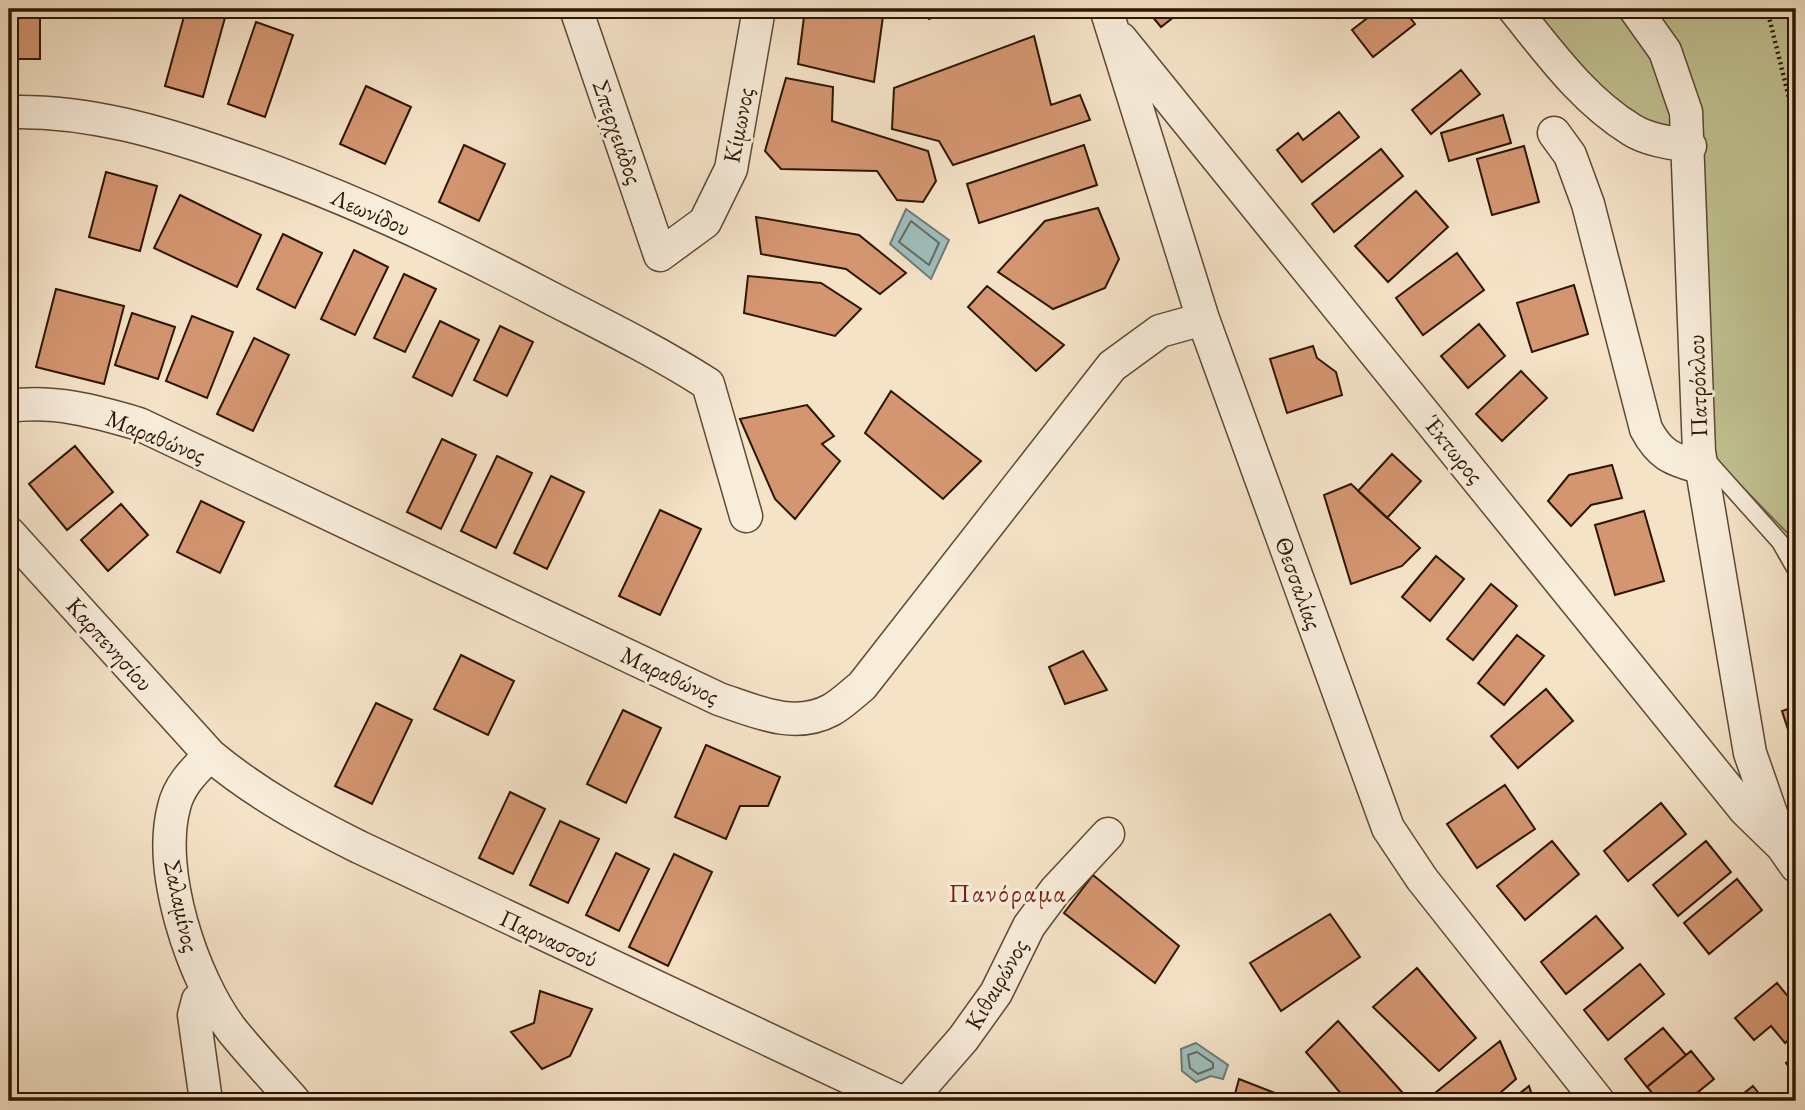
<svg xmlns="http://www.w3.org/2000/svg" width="1805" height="1110" viewBox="0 0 1805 1110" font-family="'EB Garamond',serif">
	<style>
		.green { fill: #c1c292; stroke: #776c49; stroke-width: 2 }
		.water { fill: #9ebdbc; stroke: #717a71; stroke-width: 2 }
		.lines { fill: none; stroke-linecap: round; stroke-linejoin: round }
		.shore { stroke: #666a5e; stroke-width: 2 }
		.building { fill: #d49671; stroke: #2d1600; stroke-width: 2 }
		.service-casing { stroke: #5f4932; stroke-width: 19 }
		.minor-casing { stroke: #5f4932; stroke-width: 35 }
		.path { stroke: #2d1600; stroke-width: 4.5; stroke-dasharray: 2 3.5; stroke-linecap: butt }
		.service { stroke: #f8eddb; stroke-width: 16 }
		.minor { stroke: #f8eddb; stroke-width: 32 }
		.labels { text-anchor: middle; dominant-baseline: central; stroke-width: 6; stroke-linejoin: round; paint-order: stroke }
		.street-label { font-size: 24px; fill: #2d1600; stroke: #f8eddb }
		.neighbourhood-label { font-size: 26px; letter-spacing: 2px; fill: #7a1f14; stroke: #f8eddb }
	</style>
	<rect width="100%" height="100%" fill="#f5e3c8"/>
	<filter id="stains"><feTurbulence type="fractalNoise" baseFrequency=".00286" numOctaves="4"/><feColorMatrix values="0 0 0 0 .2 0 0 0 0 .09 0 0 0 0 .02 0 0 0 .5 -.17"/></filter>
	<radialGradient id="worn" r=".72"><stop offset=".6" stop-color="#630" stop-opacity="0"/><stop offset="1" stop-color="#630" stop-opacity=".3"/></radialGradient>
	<!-- green -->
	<path class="green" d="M 1525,9 L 1796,9 L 1796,542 L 1715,459 L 1698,128 L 1663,131 L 1617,110 Z"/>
	<!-- water -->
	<path class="water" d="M 906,209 L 949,240 L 931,279 L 890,244 Z
		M 1196,1043 L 1228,1065 L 1223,1079 L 1211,1076 L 1196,1082 L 1182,1071 L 1181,1049 Z"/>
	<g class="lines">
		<!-- shore -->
		<path class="shore" d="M 911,221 L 939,243 L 929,265 L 899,242 Z
			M 1197,1052 L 1213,1063 L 1213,1068 L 1198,1074 L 1190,1068 L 1188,1055 Z"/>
	</g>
	<!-- building -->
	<path class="building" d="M 9,9 L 40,9 L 40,59 L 9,59 Z
		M 186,9 L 206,9 L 226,14 L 203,97 L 165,86 Z
		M 805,9 L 884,9 L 874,82 L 798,64 Z
		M 924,9 L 955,9 L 929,19 Z
		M 1146,9 L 1184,9 L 1161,27 Z
		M 1330,9 L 1349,9 L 1338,18 Z
		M 1379,9 L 1403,9 L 1415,24 L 1373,57 L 1352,30 Z
		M 256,22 L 293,35 L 265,117 L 228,104 Z
		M 1034,36 L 1051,105 L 1080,95 L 1090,120 L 953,165 L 939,141 L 892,129 L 894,88 Z
		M 1461,70 L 1480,94 L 1431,134 L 1412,110 Z
		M 786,78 L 833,87 L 832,121 L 928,151 L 936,181 L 923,202 L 897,200 L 877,171 L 781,169 L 765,151 Z
		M 366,86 L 411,107 L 385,164 L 340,144 Z
		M 1339,112 L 1359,137 L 1302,182 L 1277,150 L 1298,133 L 1303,140 Z
		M 1503,115 L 1511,143 L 1449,161 L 1441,133 Z
		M 464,145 L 505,164 L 479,221 L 439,202 Z
		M 1084,145 L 1097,185 L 979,223 L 967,184 Z
		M 1524,146 L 1539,202 L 1492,215 L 1477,159 Z
		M 1381,149 L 1403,176 L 1334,232 L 1312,204 Z
		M 106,172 L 157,186 L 140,251 L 89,237 Z
		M 1416,191 L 1448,227 L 1388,282 L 1355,246 Z
		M 180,195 L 261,235 L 237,287 L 154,248 Z
		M 1098,208 L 1119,259 L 1105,288 L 1053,309 L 998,272 L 1045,221 Z
		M 756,217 L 859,235 L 906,273 L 880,294 L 846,269 L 761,254 Z
		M 283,234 L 322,253 L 295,308 L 257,289 Z
		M 354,250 L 388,267 L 355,335 L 321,319 Z
		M 1457,253 L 1484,290 L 1423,335 L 1396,298 Z
		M 404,274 L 436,289 L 405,352 L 374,338 Z
		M 748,276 L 821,283 L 861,309 L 835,336 L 744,313 Z
		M 1574,285 L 1588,334 L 1532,352 L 1517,303 Z
		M 987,286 L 1064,345 L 1036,371 L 968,307 Z
		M 56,289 L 124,306 L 104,384 L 36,367 Z
		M 132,313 L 175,327 L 158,379 L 115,365 Z
		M 192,316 L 233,332 L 207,398 L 166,381 Z
		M 440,321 L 479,340 L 452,396 L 413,377 Z
		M 1479,324 L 1505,356 L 1468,388 L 1441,356 Z
		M 500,326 L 533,342 L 507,396 L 474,380 Z
		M 254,338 L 289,355 L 253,431 L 217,414 Z
		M 1313,346 L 1317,358 L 1336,372 L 1342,395 L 1287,413 L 1270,359 Z
		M 1521,371 L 1547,398 L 1502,441 L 1476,414 Z
		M 891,391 L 981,461 L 943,499 L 865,433 Z
		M 807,405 L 834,436 L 822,444 L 840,461 L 795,519 L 775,499 L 740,419 Z
		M 442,439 L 476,455 L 441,529 L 407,512 Z
		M 75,446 L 113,492 L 67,530 L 29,484 Z
		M 1392,454 L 1421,481 L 1387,518 L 1358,491 Z
		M 497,456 L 532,473 L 496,548 L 461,531 Z
		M 1612,465 L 1622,498 L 1591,505 L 1571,526 L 1548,501 L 1569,475 Z
		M 551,476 L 584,492 L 547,569 L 514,553 Z
		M 1351,484 L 1420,548 L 1402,566 L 1351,584 L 1324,495 Z
		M 201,501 L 244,522 L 220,573 L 177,552 Z
		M 121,504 L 148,535 L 108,571 L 81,540 Z
		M 660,510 L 701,529 L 660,615 L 619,596 Z
		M 1644,511 L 1664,581 L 1615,595 L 1595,525 Z
		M 1436,556 L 1464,579 L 1430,621 L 1402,597 Z
		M 1491,584 L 1517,606 L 1473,660 L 1447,639 Z
		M 1517,635 L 1544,656 L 1504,705 L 1478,683 Z
		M 1083,651 L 1107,690 L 1065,704 L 1049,667 Z
		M 461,655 L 514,681 L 488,735 L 434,709 Z
		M 1546,689 L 1573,721 L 1518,768 L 1491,736 Z
		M 376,703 L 412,720 L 372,804 L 335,786 Z
		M 1796,706 L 1796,754 L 1782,711 Z
		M 623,710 L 661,728 L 626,803 L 587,784 Z
		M 706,745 L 780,777 L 768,806 L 740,806 L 726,839 L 675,817 Z
		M 1505,785 L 1535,829 L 1477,868 L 1447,824 Z
		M 510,792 L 545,809 L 513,874 L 479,858 Z
		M 1661,803 L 1686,834 L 1628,881 L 1604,851 Z
		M 560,821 L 599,839 L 568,903 L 530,885 Z
		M 1552,841 L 1579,874 L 1525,920 L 1497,886 Z
		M 1706,841 L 1731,872 L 1678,916 L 1653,885 Z
		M 616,853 L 649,869 L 619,931 L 586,915 Z
		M 674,854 L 712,872 L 668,966 L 629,947 Z
		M 1093,875 L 1179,946 L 1155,983 L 1064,913 Z
		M 1737,879 L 1762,910 L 1709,954 L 1684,923 Z
		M 1330,914 L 1360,957 L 1281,1011 L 1250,963 Z
		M 1596,916 L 1623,948 L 1566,994 L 1541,962 Z
		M 1640,964 L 1664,994 L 1608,1040 L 1584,1010 Z
		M 1417,968 L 1476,1038 L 1439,1071 L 1373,1007 Z
		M 1777,983 L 1796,1006 L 1796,1033 L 1785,1043 L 1771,1026 L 1754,1040 L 1735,1018 Z
		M 540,991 L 592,1009 L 570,1056 L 542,1069 L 511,1032 L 534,1023 Z
		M 1338,1021 L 1402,1092 L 1394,1101 L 1347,1101 L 1306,1052 Z
		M 1663,1028 L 1686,1055 L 1647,1087 L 1625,1059 Z
		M 1500,1041 L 1516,1079 L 1491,1101 L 1425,1101 Z
		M 1691,1051 L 1714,1079 L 1687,1101 L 1659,1101 L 1647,1087 Z
		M 1796,1055 L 1796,1077 L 1786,1063 Z
		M 1239,1079 L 1275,1093 L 1269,1101 L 1233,1101 Z
		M 1529,1086 L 1534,1101 L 1510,1101 Z
		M 1753,1086 L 1765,1101 L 1734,1101 Z"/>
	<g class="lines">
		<defs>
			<path id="service" d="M 1706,459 L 1780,542 L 1796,570"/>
			<path id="minor" d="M 576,9 L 660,255 L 705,222 L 731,169 L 759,9
				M 1106,9 L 1203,319 L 1388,828 L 1422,879 L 1598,1101
				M 1514,9 C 1549,52 1583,100 1632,130 C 1648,140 1671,143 1690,146
				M 1635,9 L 1665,51 L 1686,112 L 1699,452 L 1750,753 L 1780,839
				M 1121,39 L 1745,810 L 1782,846 L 1796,866
				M 9,112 C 88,110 162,132 236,158 C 341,194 442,241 541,293 C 597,322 655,350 708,384 L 746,516
				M 1554,133 L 1570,155 L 1588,204 L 1646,429 C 1661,457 1673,459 1702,468
				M 9,406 C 54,400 95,411 139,424 L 719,699 C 755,711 794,730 831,710 C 842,704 853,693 862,686 L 1112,366 L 1160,331 L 1203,319
				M 9,533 L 210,755 C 257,794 305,820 359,847 L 899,1101
				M 210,755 C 195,770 179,785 174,807 C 157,871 192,977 231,1029 C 251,1054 273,1077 294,1101
				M 206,1101 L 194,1015 L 198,1000 L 208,993
				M 909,1101 L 963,1039 L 996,993 L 1029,926 L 1055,891 L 1108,834"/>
		</defs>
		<!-- service casing -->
		<use href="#service" class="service-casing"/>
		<!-- minor casing -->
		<use href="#minor" class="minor-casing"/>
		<!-- path -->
		<path class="path" d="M 1767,9 L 1796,126"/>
		<!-- service -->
		<use href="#service" class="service"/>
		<!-- minor -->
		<use href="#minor" class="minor"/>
	</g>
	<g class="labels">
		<!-- street labels -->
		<g class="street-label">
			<text transform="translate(738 125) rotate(-79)">Κίμωνος</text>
			<text transform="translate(618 132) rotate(71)">Σπερχειάδος</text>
			<text transform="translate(371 212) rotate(24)">Λεωνίδου</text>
			<text transform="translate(1697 386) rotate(-92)">Πατρόκλου</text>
			<text transform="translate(156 436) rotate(22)">Μαραθώνος</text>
			<text transform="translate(1454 449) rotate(51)">Έκτωρος</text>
			<text transform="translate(1299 583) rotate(70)">Θεσσαλίας</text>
			<text transform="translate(110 644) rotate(48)">Καρπενησίου</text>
			<text transform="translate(670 675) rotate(25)">Μαραθώνος</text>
			<text transform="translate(182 906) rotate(78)">Σαλαμίνος</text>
			<text transform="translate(549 938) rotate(25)">Παρνασσού</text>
			<text transform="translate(996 984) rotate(-60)">Κιθαιρώνος</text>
		</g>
		<!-- neighbourhood labels -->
		<g class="neighbourhood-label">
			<text x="1008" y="893">Πανόραμα</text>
		</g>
	</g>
	<!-- margin -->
	<rect width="1805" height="1110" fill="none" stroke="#f5e3c8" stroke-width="35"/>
	<rect x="10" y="10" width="1784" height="1089" fill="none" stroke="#2d1600" stroke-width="3.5"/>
	<rect x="18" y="18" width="1770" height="1075" fill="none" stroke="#2d1600" stroke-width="2"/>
	<rect width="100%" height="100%" filter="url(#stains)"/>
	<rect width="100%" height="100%" fill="url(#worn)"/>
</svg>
